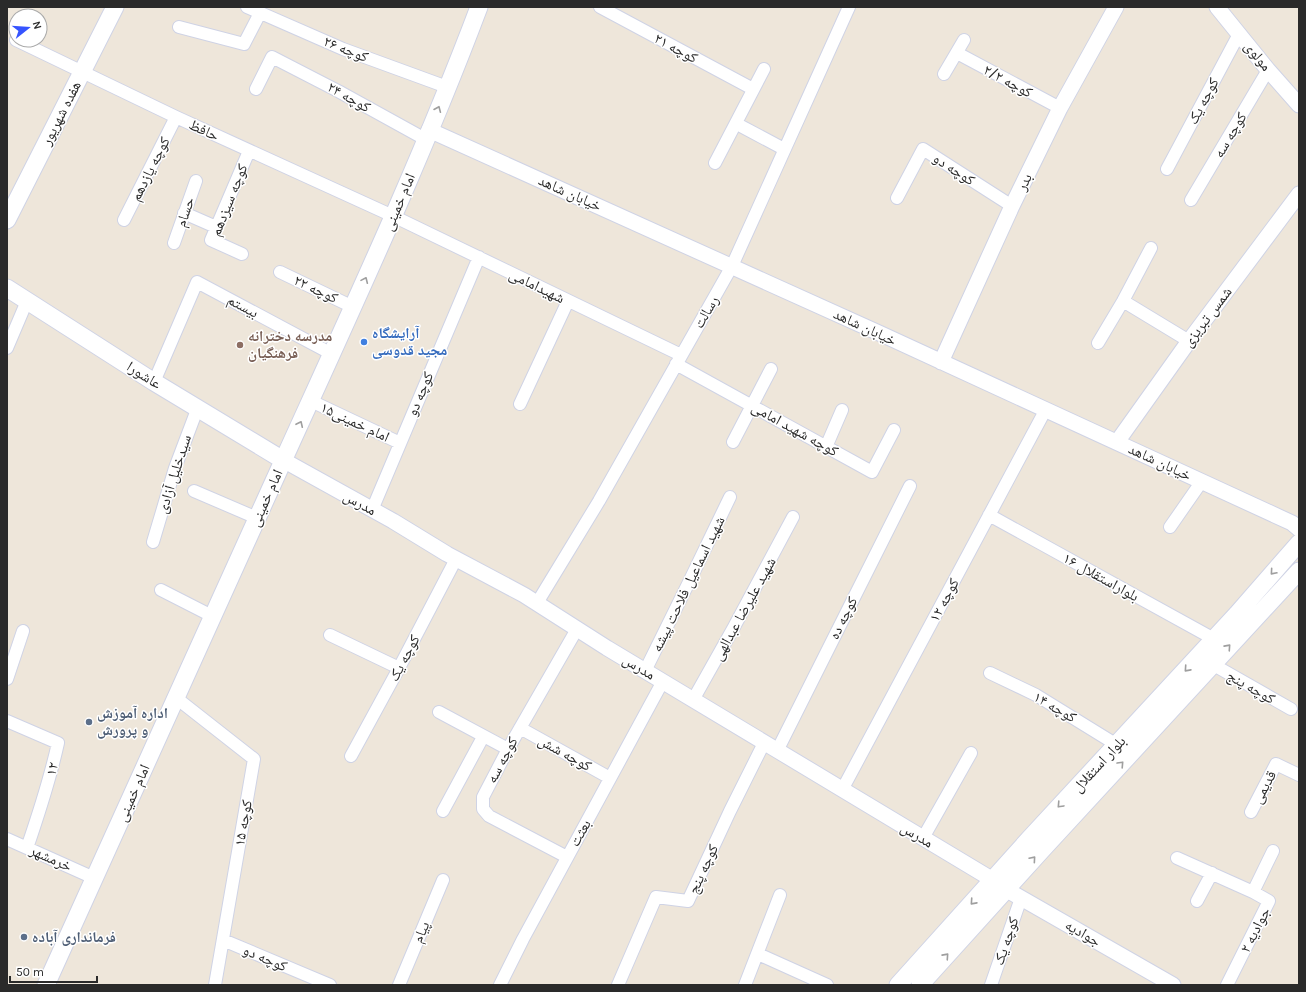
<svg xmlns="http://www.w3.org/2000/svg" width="1306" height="992" viewBox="0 0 1306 992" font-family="Karla,'Noto Naskh Arabic',sans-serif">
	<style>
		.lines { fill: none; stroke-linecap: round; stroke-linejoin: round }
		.minor-casing { stroke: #cfd3e5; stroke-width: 14 }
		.tertiary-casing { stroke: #cfd3e5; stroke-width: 17 }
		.secondary-casing { stroke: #cfd3e5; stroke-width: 19 }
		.minor { stroke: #fff; stroke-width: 12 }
		.tertiary { stroke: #fff; stroke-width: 15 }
		.secondary { stroke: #fff; stroke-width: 17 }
		.oneway { stroke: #9f9f9f }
		.shop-dot { fill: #3f7fe0; stroke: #fff; stroke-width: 1.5 }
		.education-dot { fill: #8d6e63; stroke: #fff; stroke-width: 1.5 }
		.service-dot { fill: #5c6f8a; stroke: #fff; stroke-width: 1.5 }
		.labels { text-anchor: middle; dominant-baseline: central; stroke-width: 3; stroke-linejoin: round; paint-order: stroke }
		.street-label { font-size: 15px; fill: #2a2a2a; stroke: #fff }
		.shop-label { font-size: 15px; font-weight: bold; fill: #366cbe; stroke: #fff; text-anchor: start }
		.education-label { font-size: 15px; font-weight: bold; fill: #785e54; stroke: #fff; text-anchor: start }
		.service-label { font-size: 15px; font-weight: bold; fill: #4e5e75; stroke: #fff; text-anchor: start }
	</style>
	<rect width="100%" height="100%" fill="#eee6da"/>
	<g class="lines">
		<defs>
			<path id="minor" d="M 247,7 L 343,49 L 447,87
				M 600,7 L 753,89
				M 179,27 L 244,44 L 260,13
				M 16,40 L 176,117 L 393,216 L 681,355
				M 957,53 L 1060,108
				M 944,74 L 964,40
				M 256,89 L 272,57 L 338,91 L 425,139
				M 737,124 L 784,149
				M 715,163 L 764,69
				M 1167,169 L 1239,34
				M 897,198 L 923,149 L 1012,206
				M 1191,200 L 1268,70
				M 184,213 L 216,227
				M 124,220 L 176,117
				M 174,243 L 196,181
				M 242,254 L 211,240 L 249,151
				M 280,272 L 353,307
				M 1123,301 L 1189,341
				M 1098,343 L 1123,301 L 1151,248
				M 7,348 L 27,301
				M 676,364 L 872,472 L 894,430
				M 154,382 L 197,282 L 332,354
				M 311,401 L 400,443
				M 520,404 L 568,301
				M 733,442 L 771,369
				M 826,447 L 842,410
				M 194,491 L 257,518
				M 372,510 L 479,257
				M 989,515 L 1214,639
				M 1170,527 L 1202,481
				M 153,542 L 175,468 L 198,407
				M 161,590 L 212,616
				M 537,603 L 599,501 L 732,266 L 849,7
				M 330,635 L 399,668
				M 1212,664 L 1291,709
				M 645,671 L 690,580 L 730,497
				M 990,673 L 1036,695 L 1117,745
				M 7,679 L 23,631
				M 175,697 L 254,759 L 215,985
				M 693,700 L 734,627 L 793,517
				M 439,712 L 508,749
				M 7,721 L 58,743 C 50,779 39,813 27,848
				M 520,728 L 610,778
				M 777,751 L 910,486
				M 351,756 L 399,668 L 456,559
				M 842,790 L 1046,409
				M 443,811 L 483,737
				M 1251,812 L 1276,764 L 1299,775
				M 923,838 L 971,753
				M 7,839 L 94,878
				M 567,857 L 489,816 L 483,809 L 483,797 L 508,749 L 577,629
				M 1177,858 L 1253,892 L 1269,901 L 1227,985
				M 1253,892 L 1273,851
				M 1197,901 L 1212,873
				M 223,940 L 330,985
				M 758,954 L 827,985
				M 399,985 L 443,880
				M 500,985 L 523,939 L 663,681
				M 618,985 L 656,897 L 688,901 L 730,811 L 764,743
				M 745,985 L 780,895
				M 991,985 L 1021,898"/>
			<path id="tertiary" d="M 1217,7 L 1268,70 L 1299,105
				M 429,130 L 879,333 L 1292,523 L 1299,529
				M 941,362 L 1012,206 L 1060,108 L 1116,7
				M 1117,442 L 1189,341 L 1299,194
				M 283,460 L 393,521 L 447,554 L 524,595 L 607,648 L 993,880 L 1007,890 L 1173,985"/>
			<path id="secondary" d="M 7,220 L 115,7
				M 7,288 L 154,382 L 283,460
				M 46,985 C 125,810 203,635 283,461 C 351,311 421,161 479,7
				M 898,985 L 1030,838 L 1237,614 L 1299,543
				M 920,985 L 1041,851 L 1299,571"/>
		</defs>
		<!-- minor casing -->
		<use href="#minor" class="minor-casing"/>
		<!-- tertiary casing -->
		<use href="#tertiary" class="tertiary-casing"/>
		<!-- secondary casing -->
		<use href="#secondary" class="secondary-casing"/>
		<!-- minor -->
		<use href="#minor" class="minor"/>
		<!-- tertiary -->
		<use href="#tertiary" class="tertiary"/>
		<!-- secondary -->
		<use href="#secondary" class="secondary"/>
	</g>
	<!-- one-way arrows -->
	<defs><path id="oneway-chevron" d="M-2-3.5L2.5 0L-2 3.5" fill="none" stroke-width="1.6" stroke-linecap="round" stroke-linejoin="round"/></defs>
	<g class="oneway">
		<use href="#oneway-chevron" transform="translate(438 109) rotate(-67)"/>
		<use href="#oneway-chevron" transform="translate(365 280) rotate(-66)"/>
		<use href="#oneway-chevron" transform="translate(300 424) rotate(-65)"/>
		<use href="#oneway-chevron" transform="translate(1273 572) rotate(131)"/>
		<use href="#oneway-chevron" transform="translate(1228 647) rotate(-48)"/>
		<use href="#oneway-chevron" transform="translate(1187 669) rotate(132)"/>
		<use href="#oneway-chevron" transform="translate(1121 764) rotate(-47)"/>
		<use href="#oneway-chevron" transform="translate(1060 805) rotate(133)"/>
		<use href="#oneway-chevron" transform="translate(1033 859) rotate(-49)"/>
		<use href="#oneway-chevron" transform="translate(973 902) rotate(132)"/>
		<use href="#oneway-chevron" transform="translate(946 956) rotate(-48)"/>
	</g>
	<!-- markers -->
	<circle class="shop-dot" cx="364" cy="342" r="4"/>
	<circle class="education-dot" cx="240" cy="345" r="4"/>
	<g class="service-dot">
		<circle cx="89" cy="722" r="4"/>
		<circle cx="24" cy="937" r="4"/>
	</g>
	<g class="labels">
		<!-- street labels -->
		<g class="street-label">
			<text transform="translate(676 48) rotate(28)">کوچه ۲۱</text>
			<text transform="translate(346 49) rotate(22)">کوچه ۲۶</text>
			<text transform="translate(1258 56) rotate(51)">مولوی</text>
			<text transform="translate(1008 81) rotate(28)">کوچه ۲/۲</text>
			<text transform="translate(349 97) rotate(29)">کوچه ۲۴</text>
			<text transform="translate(1203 101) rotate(-62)">کوچه یک</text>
			<text transform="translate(61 113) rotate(-63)">هفده شهریور</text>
			<text transform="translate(204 130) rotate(25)">حافظ</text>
			<text transform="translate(1230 135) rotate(-59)">کوچه سه</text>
			<text transform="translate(150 169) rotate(-63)">کوچه یازدهم</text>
			<text transform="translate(954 169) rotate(33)">کوچه دو</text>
			<text transform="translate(1024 182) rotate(-64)">بدر</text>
			<text transform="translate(570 193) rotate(24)">خیابان شاهد</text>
			<text transform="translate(229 200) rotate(-68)">کوچه سیزدهم</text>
			<text transform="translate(399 202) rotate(-67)">امام خمینی</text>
			<text transform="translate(185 212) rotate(-71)">حسام</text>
			<text transform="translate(537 286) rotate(26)">شهیدامامی</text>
			<text transform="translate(316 289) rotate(25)">کوچه ۲۲</text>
			<text transform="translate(243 306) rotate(28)">بیستم</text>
			<text transform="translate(706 312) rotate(-60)">رسالت</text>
			<text transform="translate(1207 317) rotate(-53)">شمس تبریزی</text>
			<text transform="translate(865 327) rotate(25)">خیابان شاهد</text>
			<text transform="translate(144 375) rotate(32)">عاشورا</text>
			<text transform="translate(420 394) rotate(-67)">کوچه دو</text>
			<text transform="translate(355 422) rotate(25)">امام خمینی۱۵</text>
			<text transform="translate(795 429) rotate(29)">کوچه شهید امامی</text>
			<text transform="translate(1160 462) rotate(25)">خیابان شاهد</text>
			<text transform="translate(174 474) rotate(-72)">سیدخلیل آزادی</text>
			<text transform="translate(266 498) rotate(-66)">امام خمینی</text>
			<text transform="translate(360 503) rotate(29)">مدرس</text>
			<text transform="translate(1101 577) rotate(29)">بلواراستقلال ۱۶</text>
			<text transform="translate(688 584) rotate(-64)">شهید اسماعیل فلاحت پیشه</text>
			<text transform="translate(944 600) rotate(-62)">کوچه ۱۲</text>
			<text transform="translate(744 609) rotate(-61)">شهید علیرضا عبدالهی</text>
			<text transform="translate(843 618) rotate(-63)">کوچه ده</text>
			<text transform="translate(404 658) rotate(-62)">کوچه یک</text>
			<text transform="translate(639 667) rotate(31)">مدرس</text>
			<text transform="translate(1251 687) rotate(30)">کوچه پنج</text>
			<text transform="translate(1055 707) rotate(30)">کوچه ۱۴</text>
			<text transform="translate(565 753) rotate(29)">کوچه شش</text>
			<text transform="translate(502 760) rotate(-62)">کوچه سه</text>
			<text transform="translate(1099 764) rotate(-47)">بلوار استقلال</text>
			<text transform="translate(52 769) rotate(-76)">۱۲</text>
			<text transform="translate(1264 787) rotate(-62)">قدیمی</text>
			<text transform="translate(133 793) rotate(-66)">امام خمینی</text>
			<text transform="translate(243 823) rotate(-80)">کوچه ۱۵</text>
			<text transform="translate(580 833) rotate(-61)">بعثت</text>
			<text transform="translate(917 835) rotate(31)">مدرس</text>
			<text transform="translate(51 858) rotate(24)">خرمشهر</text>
			<text transform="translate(703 869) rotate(-65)">کوچه پنج</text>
			<text transform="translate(1255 930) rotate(-63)">جوادیه ۲</text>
			<text transform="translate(421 932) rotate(-67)">پیام</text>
			<text transform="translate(1083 933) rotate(30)">جوادیه</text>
			<text transform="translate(1006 941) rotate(-71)">کوچه یک</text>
			<text transform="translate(265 958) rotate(23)">کوچه دو</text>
		</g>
		<!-- shop labels -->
		<g class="shop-label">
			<text x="372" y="333">آرایشگاه<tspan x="372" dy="17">مجید قدوسی</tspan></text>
		</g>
		<!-- education labels -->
		<g class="education-label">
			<text x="248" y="336">مدرسه دخترانه<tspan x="248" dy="17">فرهنگیان</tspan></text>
		</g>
		<!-- service labels -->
		<g class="service-label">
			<text x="97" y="713">اداره آموزش<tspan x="97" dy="17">و پرورش</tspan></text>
			<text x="32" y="937">فرمانداری آباده</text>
		</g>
	</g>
	<!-- border -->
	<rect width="1306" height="992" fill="none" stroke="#2a2a2a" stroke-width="16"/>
	<!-- north arrow -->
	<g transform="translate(28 28) rotate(73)"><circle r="19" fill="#ffffff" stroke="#aaaaaa"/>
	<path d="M0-3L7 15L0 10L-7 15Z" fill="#3654ff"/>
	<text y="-6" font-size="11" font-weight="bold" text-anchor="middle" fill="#2a2a2a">N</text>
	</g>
	<!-- scale -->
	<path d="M10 976v6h87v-6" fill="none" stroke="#2a2a2a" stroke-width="2"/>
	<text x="16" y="976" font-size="12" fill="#2a2a2a" stroke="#ffffff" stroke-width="3" paint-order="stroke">50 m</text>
</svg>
